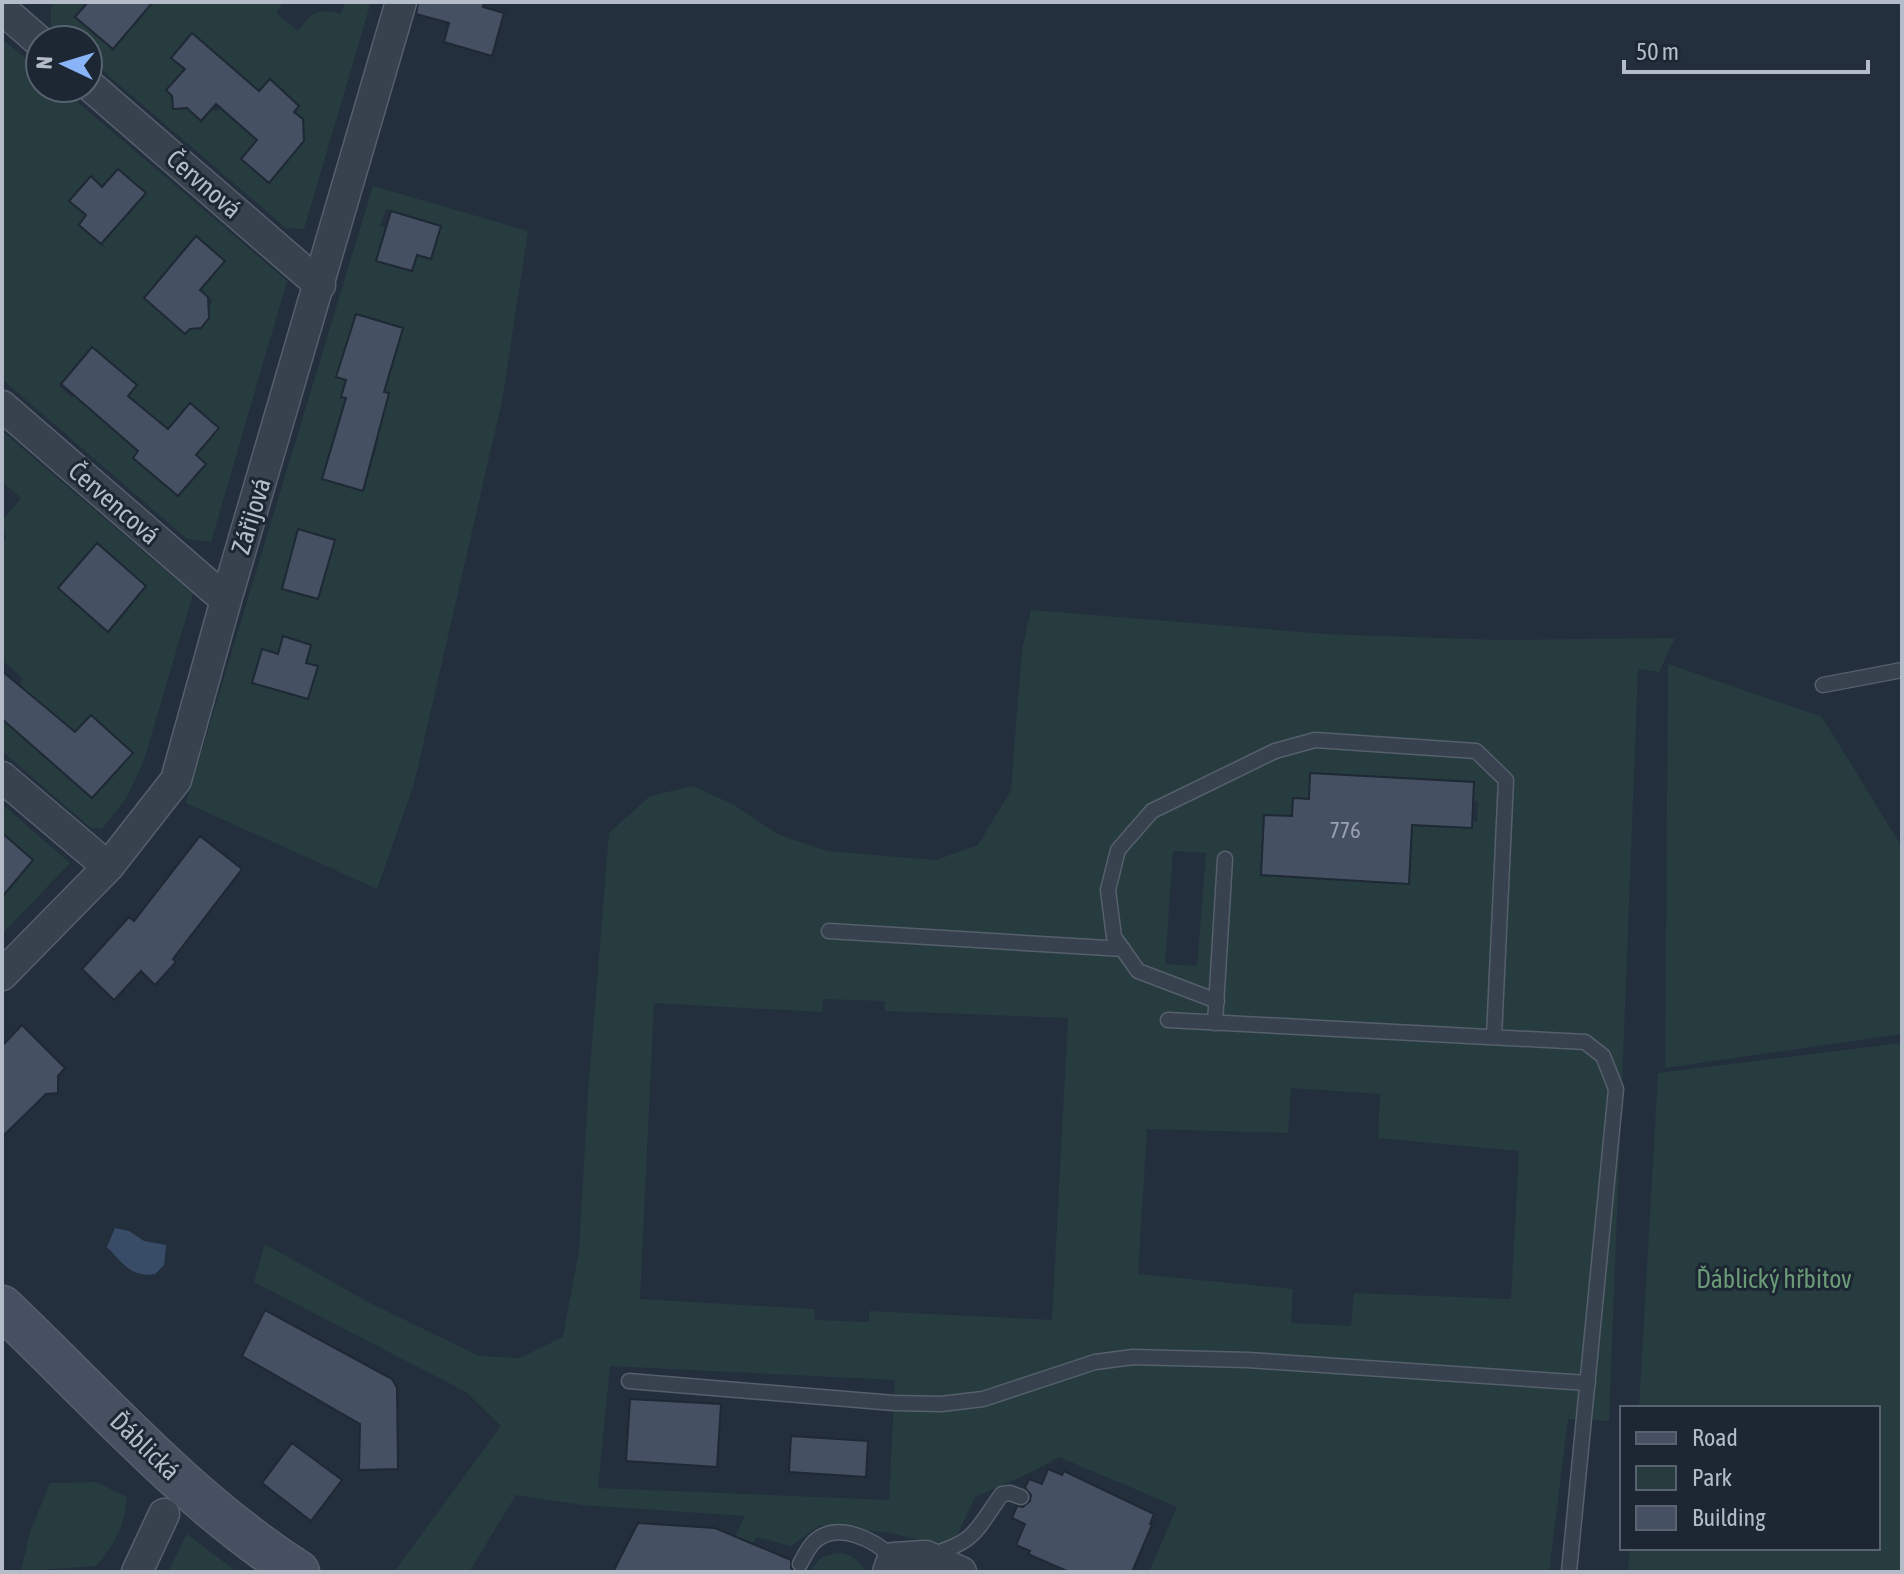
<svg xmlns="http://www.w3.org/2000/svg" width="1904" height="1574" viewBox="0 0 1904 1574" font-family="'Asap Condensed',sans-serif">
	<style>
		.green { fill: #263c3f; fill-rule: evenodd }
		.water { fill: #394c67 }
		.building { fill: #455162; stroke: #1f2835; stroke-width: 2 }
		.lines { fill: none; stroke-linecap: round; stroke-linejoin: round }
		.lane-casing { stroke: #565f6c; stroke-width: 17 }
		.street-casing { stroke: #565f6c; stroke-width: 33 }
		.secondary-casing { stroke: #565f6c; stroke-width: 45 }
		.lane { stroke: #38414e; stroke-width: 14 }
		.street { stroke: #38414e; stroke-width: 30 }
		.secondary { stroke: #465061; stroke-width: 42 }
		.labels { text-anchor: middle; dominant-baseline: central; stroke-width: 6; stroke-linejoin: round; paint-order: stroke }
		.number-label { font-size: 22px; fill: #98a1af }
		.street-label { font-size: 26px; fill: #b4bcc9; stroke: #1d2633 }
		.park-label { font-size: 26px; fill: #6b9a76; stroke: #1d2633 }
	</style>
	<rect width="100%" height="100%" fill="#242f3e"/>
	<!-- green -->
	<path class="green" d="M 56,2 L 88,2 L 76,17 L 113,49 L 153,2 L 284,2 L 276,13 L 298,31 C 314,11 316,8 341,14 L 345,2 L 371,2 L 304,229 L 286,228 L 88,58 L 88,40 L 67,40 L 51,26 L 51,8 ZM 172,57 L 221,97 L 223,103 L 217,111 L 211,110 L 202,121 L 187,108 L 180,108 L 166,90 L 185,69 ZM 294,112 L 305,121 L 298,129 L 304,134 L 304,141 L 269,182 L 241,159 L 257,139 Z
		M 2,39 L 40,70 L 40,88 L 61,88 L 287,281 L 211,542 L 187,539 L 2,379 ZM 118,169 L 145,192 L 102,243 L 106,249 L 79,225 L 86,215 L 70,200 L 91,177 L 102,187 ZM 197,237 L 200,290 L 213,301 L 208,307 L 209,318 L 201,328 L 189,329 L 184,334 L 144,298 ZM 92,347 L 137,385 L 128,396 L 74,395 L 72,398 L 59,386 ZM 190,403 L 219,428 L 196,455 L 205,464 L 178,496 L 133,458 L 161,425 L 167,430 Z
		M 373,186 L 528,231 L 502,401 L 414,784 L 377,889 L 186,803 ZM 386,209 L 441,226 L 431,258 L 417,255 L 411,271 L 376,261 L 386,228 L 380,226 ZM 355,314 L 403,328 L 384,392 L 389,394 L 385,409 L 341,397 L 346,380 L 337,377 ZM 337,427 L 379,439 L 363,491 L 322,478 ZM 335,540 L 318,599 L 282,589 ZM 283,637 L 306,663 L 318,666 L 308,699 L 253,683 L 262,650 L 278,654 Z
		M 2,431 L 193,594 L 144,760 L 127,797 L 102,829 L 91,828 L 2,751 L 2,719 L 23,678 L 2,660 L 2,542 L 7,536 L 2,532 L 2,521 L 21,498 L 2,482 ZM 97,544 L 146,586 L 108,631 L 59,589 ZM 90,715 L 133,753 L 92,798 L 50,760 Z
		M 1031,610 L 1326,634 L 1499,640 L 1675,638 L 1659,672 L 1638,669 L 1609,1421 L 1568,1419 L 1549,1572 L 1149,1572 L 1177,1507 L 1059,1457 L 1034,1471 L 975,1497 L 957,1535 L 940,1546 L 891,1533 L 820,1525 L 791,1546 L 756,1537 L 740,1572 L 718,1572 L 745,1516 L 582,1505 L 516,1495 L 469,1572 L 394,1572 L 501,1426 L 466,1392 L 254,1282 L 265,1244 L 370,1303 L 479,1356 L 520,1358 L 563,1337 L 579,1251 L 588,1092 L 609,833 L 650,796 L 693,786 L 734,805 L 779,835 L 827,851 L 936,860 L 978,845 L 1011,790 L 1022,649 ZM 1311,773 L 1474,782 L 1473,801 L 1478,802 L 1477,822 L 1472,822 L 1471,828 L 1412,825 L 1409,884 L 1261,875 L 1264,815 L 1292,816 L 1309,799 ZM 1173,851 L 1206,853 L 1197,966 L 1165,964 ZM 823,999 L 885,1001 L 885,1011 L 1068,1018 L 1052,1320 L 869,1311 L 869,1322 L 815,1320 L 814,1309 L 640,1299 L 654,1003 L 822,1012 ZM 1291,1088 L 1380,1094 L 1378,1138 L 1519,1151 L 1511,1299 L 1354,1293 L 1351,1326 L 1291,1323 L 1293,1289 L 1138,1274 L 1147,1129 L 1288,1133 ZM 610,1366 L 895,1380 L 889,1500 L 598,1488 Z
		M 1668,664 L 1822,717 L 1902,847 L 1902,1034 L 1665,1068 Z
		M 2,804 L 70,863 L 2,934 Z
		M 1902,1043 L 1902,1572 L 1628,1572 L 1630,1548 L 1878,1548 L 1878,1408 L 1639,1408 L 1658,1073 Z
		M 97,1482 L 126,1497 C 128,1522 112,1548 96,1566 L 21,1571 L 30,1532 L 50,1483 Z
		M 187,1534 L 237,1572 L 168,1572 Z
		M 836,1553 C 852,1553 857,1559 866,1572 L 818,1572 L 811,1569 L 822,1557 Z"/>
	<!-- water -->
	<path class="water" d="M 115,1228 L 129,1231 L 144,1241 L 166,1245 L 164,1265 L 155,1274 C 131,1278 123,1263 107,1247 Z"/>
	<!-- building -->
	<path class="building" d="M 88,2 L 153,2 L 113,49 L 75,17 Z
		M 418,2 L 484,2 L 483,7 L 504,13 L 492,56 L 444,42 L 449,23 L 416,14 Z
		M 192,33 L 259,91 L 270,79 L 299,106 L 294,112 L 303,119 L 304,141 L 269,183 L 241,159 L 257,140 L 216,104 L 201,121 L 187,108 L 173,109 L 172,96 L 166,90 L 185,69 L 171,58 Z
		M 118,169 L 146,193 L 101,244 L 79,225 L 86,215 L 69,201 L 91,176 L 102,187 Z
		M 391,211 L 441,226 L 431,259 L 417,255 L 412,271 L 376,261 Z
		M 196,236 L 225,261 L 200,290 L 208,297 L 209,318 L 201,328 L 190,329 L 185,334 L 144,298 Z
		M 356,314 L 403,328 L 384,392 L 389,393 L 363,491 L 322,479 L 346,398 L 341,397 L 346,380 L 336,377 Z
		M 92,347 L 137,385 L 128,396 L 168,429 L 190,403 L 219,428 L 196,455 L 206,464 L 178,496 L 133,458 L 138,451 L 61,384 Z
		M 298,529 L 335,540 L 318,599 L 282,589 Z
		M 97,543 L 146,586 L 108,632 L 58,588 Z
		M 283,636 L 311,645 L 306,663 L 318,666 L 308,699 L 252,683 L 262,649 L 278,654 Z
		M 2,671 L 75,732 L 91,715 L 133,753 L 92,798 L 2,719 Z
		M 1310,773 L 1474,782 L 1472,828 L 1412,825 L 1409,884 L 1261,875 L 1264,815 L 1292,816 L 1293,798 L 1309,799 Z
		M 2,833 L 33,860 L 2,897 Z
		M 200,836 L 242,869 L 173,959 L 176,962 L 155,985 L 141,971 L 114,1000 L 82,969 L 129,917 L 134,921 Z
		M 22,1025 L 65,1068 L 58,1076 L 58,1093 L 46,1094 L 2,1137 L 2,1046 Z
		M 265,1310 L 392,1379 L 397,1388 L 398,1469 L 359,1470 L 360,1424 L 242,1356 Z
		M 630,1399 L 721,1404 L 717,1467 L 626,1461 Z
		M 791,1436 L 868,1441 L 866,1477 L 789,1472 Z
		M 292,1443 L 342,1480 L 311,1521 L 262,1483 Z
		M 1048,1469 L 1062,1475 L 1064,1471 L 1154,1514 L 1150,1524 L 1152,1525 L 1132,1572 L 1069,1572 L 1028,1554 L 1030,1551 L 1016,1545 L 1025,1524 L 1012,1518 L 1017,1506 L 1023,1507 L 1030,1501 L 1031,1495 L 1025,1488 L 1029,1479 L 1042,1484 Z
		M 638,1523 L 715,1528 L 791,1560 L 791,1568 L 794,1572 L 613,1572 Z"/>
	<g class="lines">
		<defs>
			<path id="lane" d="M 1823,685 L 1902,670
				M 829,931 L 1123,949
				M 1217,1001 L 1138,971 L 1114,937 L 1108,890 L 1118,850 L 1152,811 L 1275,751 L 1315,740 L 1476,751 L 1506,780 L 1494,1037
				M 1168,1020 L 1585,1042 L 1603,1056 L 1616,1089 L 1569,1572
				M 1215,1023 L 1225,859
				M 629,1381 L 894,1403 L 941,1404 L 983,1399 L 1095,1362 L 1133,1357 L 1248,1360 L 1588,1383
				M 930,1555 C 977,1541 975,1531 1002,1494 L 1010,1493 L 1021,1497
				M 800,1564 C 804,1557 808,1548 814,1542 C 837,1520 875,1540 893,1558"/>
			<path id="street" d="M 2,9 L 40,42
				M 88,84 L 320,285
				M 2,406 L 226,600
				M 2,777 L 108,867
				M 2,975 L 108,867 L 176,780 L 226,600 L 401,2
				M 137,1572 L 164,1514
				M 888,1572 L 893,1558 L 926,1556 L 961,1572"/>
			<path id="secondary" d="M 2,1307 C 98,1398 186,1500 298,1572"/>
		</defs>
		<!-- lane casing -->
		<use href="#lane" class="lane-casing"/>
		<!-- street casing -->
		<use href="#street" class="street-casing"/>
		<!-- secondary casing -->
		<use href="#secondary" class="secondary-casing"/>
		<!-- lane -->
		<use href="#lane" class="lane"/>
		<!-- street -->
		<use href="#street" class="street"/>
		<!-- secondary -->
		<use href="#secondary" class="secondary"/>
	</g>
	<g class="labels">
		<!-- number labels -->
		<g class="number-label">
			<text x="1345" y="830">776</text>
		</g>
		<!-- street labels -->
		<g class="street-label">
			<text transform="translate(204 184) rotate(41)">Červnová</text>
			<text transform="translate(114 503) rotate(41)">Červencová</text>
			<text transform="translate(251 516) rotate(-73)">Zářijová</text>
			<text transform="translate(145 1446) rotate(44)">Ďáblická</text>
		</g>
		<!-- park labels -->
		<g class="park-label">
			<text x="1774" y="1279">Ďáblický hřbitov</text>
		</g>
	</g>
	<!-- border -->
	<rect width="1904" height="1574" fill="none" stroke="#b4bcc9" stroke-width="8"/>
	<!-- legend -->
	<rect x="1620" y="1406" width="260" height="144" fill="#1d2633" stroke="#59626f" stroke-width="2"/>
	<rect x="1636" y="1432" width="40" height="12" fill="#465061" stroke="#59626f" stroke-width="2"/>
	<text x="1692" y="1446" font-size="24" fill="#b4bcc9">Road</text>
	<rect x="1636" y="1466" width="40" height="24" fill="#263c3f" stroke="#59626f" stroke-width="2"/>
	<text x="1692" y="1486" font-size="24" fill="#b4bcc9">Park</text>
	<rect x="1636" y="1506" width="40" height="24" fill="#455162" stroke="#59626f" stroke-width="2"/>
	<text x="1692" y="1526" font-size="24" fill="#b4bcc9">Building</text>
	<!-- north arrow -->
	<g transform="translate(64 64) rotate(274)"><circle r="38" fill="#1d2633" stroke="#59626f" stroke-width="2"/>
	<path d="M0-6L14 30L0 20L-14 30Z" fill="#8ab4f8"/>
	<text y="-12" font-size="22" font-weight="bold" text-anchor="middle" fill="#b4bcc9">N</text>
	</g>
	<!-- scale -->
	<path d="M1624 60v12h244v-12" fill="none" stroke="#b4bcc9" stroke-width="4"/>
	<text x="1636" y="60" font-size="24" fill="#b4bcc9" stroke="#1d2633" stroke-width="6" paint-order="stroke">50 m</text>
</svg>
